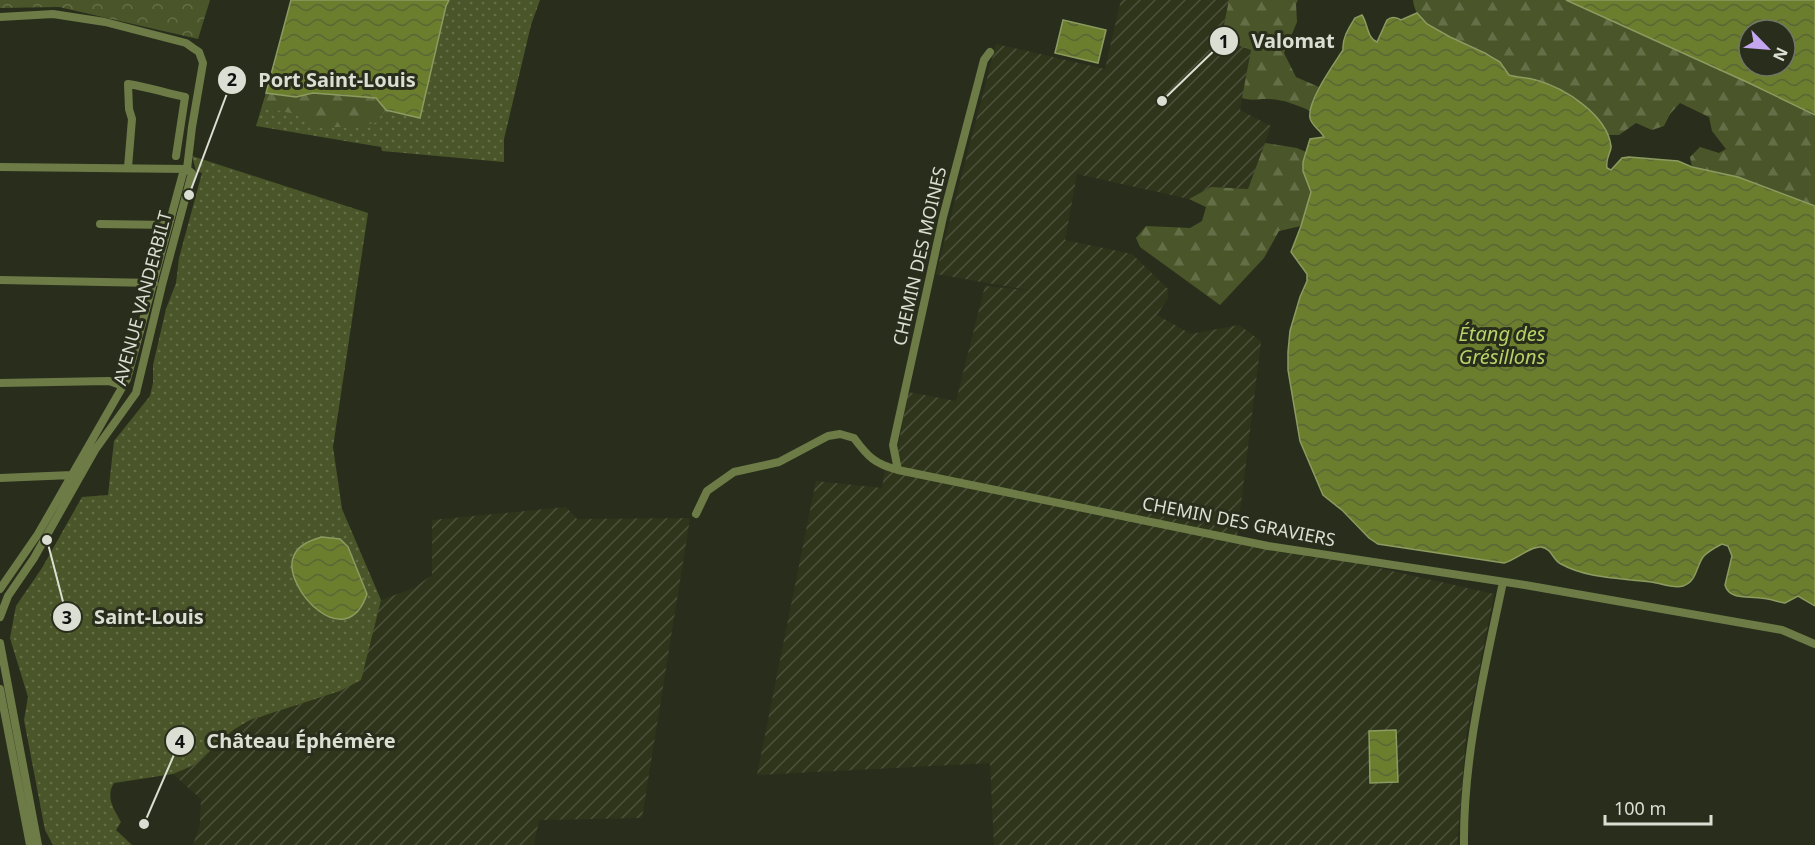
<svg xmlns="http://www.w3.org/2000/svg" width="1815" height="845" viewBox="0 0 1815 845" font-family="'Noto Sans',sans-serif">
	<style>
		.industrial { fill: url(#industrial-furrows) }
		.grass { fill: url(#grass-dots) }
		.forest { fill: url(#forest-firs) }
		.park { fill: url(#park-crowns) }
		.water { fill: url(#water-waves); stroke: #8c9b60; stroke-width: 1.5; fill-rule: evenodd }
		.lines { fill: none; stroke-linecap: round; stroke-linejoin: round }
		.minor { stroke: #6d7b47; stroke-width: 8 }
		.labels { text-anchor: middle; dominant-baseline: central; stroke-width: 6; stroke-linejoin: round; paint-order: stroke }
		.street-label { font-size: 18px; fill: #dbdfd3; stroke: #292e1c }
		.water-label { font-size: 20px; font-style: italic; fill: #b7d367; stroke: #292e1c }
		.leader { fill: none; stroke: #dbdfd3; stroke-width: 2 }
		.callout-dot { fill: #dbdfd3; stroke: #292e1c; stroke-width: 2 }
		.mark-label { font-size: 18px; text-anchor: middle; font-weight: bold; fill: #111 }
		.callout-label { font-size: 20px; text-anchor: middle; font-weight: bold; fill: #dbdfd3; stroke: #292e1c; stroke-width: 6; stroke-linejoin: round; paint-order: stroke }
	</style>
	<defs>
		<pattern id="industrial-furrows" width="10" height="10" patternUnits="userSpaceOnUse" patternTransform="scale(1.5)"><rect width="10" height="10" fill="#2e351b"/><path d="M-1 1l2-2M0 10L10 0M9 11l2-2" fill="none" stroke="#4c523b"/></pattern>
		<pattern id="grass-dots" width="8" height="8" patternUnits="userSpaceOnUse" patternTransform="scale(1.5)"><rect width="8" height="8" fill="#4a5629"/><path d="M2 2h.1M6 6h.1" fill="none" stroke="#646e47" stroke-width="1.8" stroke-linecap="round"/></pattern>
		<pattern id="forest-firs" width="22" height="20" patternUnits="userSpaceOnUse" patternTransform="scale(1.5)"><rect width="22" height="20" fill="#4a5629"/><path d="M5 1l3.5 6h-7zM16 11l3.5 6h-7z" fill="#646e47"/></pattern>
		<pattern id="park-crowns" width="20" height="18" patternUnits="userSpaceOnUse" patternTransform="scale(1.5)"><rect width="20" height="18" fill="#4a5629"/><path d="M2 6a3 3 0 1 1 6 0M12 15a3 3 0 1 1 6 0" fill="none" stroke="#646e47"/></pattern>
		<pattern id="water-waves" width="16" height="10" patternUnits="userSpaceOnUse" patternTransform="scale(1.5)"><rect width="16" height="10" fill="#6a7e2e"/><path d="M0 5q4-4 8 0t8 0" fill="none" stroke="#5a6635"/></pattern>
	</defs>
	<rect width="100%" height="100%" fill="#292e1c"/>
	<!-- industrial -->
	<path class="industrial" d="M 1121,0 L 1229,0 L 1221,38 L 1251,50 L 1240,110 L 1271,126 L 1248,189 L 1211,187 L 1189,199 L 1077,174 L 1065,240 L 1132,254 L 1168,289 L 1168,298 L 1157,315 L 1191,334 L 1239,325 L 1261,341 L 1237,536 L 1494,594 L 1466,736 L 1457,845 L 994,845 L 990,763 L 757,775 L 816,481 L 882,488 L 886,462 L 895,464 L 908,392 L 956,401 L 985,286 L 1034,291 L 936,274 L 996,44 L 1105,69 Z
		M 566,507 L 577,519 L 690,518 L 642,818 L 539,820 L 534,845 L 193,845 L 200,825 L 201,799 L 173,774 L 194,765 L 233,730 L 250,720 L 340,691 L 374,627 L 381,600 L 414,588 L 432,575 L 432,520 Z"/>
	<!-- grass -->
	<path class="grass" d="M 449,0 L 540,0 L 531,25 L 504,139 L 504,162 L 382,151 L 381,147 L 256,126 L 266,93 L 296,97 L 376,98 Z
		M 192,156 L 368,213 L 333,447 L 342,509 L 381,600 L 361,680 L 340,691 L 250,720 L 233,730 L 194,765 L 173,774 L 114,783 C 105,797 114,809 121,822 L 116,830 L 132,845 L 53,845 L 45,830 L 24,720 L 28,697 L 10,638 L 16,606 L 42,568 L 82,497 L 108,495 L 114,441 L 150,396 L 153,383 L 153,365 L 166,309 L 176,283 L 179,258 L 202,173 L 196,171 Z"/>
	<!-- forest -->
	<path class="forest" d="M 1229,0 L 1298,0 L 1296,4 L 1297,22 L 1284,53 L 1296,77 L 1319,87 L 1310,111 C 1297,105 1282,99 1267,99 C 1257,99 1251,101 1242,98 L 1251,50 L 1221,39 Z
		M 1413,0 L 1565,0 L 1749,83 L 1815,115 L 1815,206 L 1738,177 L 1692,167 L 1690,157 L 1700,147 L 1719,153 L 1726,149 L 1712,131 L 1709,117 L 1680,103 L 1670,114 L 1664,126 L 1652,130 L 1636,123 L 1619,135 L 1608,135 C 1591,108 1568,89 1537,80 C 1528,77 1518,78 1509,75 C 1506,71 1504,66 1501,63 C 1479,40 1416,37 1413,0 Z
		M 266,93 L 296,97 L 313,93 L 376,98 L 386,110 L 375,123 L 353,127 L 332,127 L 310,124 L 295,114 L 262,107 Z
		M 1265,143 L 1297,148 L 1306,152 C 1299,173 1312,178 1310,194 C 1309,204 1304,216 1301,226 L 1279,231 L 1264,258 L 1220,305 L 1140,247 L 1136,238 L 1146,226 L 1190,228 L 1202,221 L 1206,207 L 1189,199 L 1211,187 L 1248,189 Z"/>
	<!-- park -->
	<path class="park" d="M 0,0 L 210,0 L 198,39 L 59,7 L 0,8 Z"/>
	<!-- water -->
	<path class="water" d="M 291,0 L 449,0 L 446,6 L 420,118 L 386,110 L 376,98 L 313,93 L 296,97 L 266,93 Z
		M 1566,0 L 1815,0 L 1815,115 L 1749,83 ZM 1749,30 L 1785,30 L 1785,66 L 1749,66 Z
		M 1417,13 L 1427,24 L 1450,37 L 1485,53 L 1500,62 L 1509,75 C 1518,78 1527,77 1536,80 C 1565,88 1607,115 1611,146 C 1612,151 1605,158 1607,168 L 1611,170 L 1622,158 L 1629,157 L 1678,161 L 1692,167 L 1738,177 L 1815,206 L 1815,606 L 1798,596 L 1785,603 C 1777,602 1769,598 1760,598 C 1748,596 1729,600 1725,585 L 1732,556 L 1728,546 L 1722,544 C 1716,547 1708,551 1703,557 C 1696,567 1697,581 1683,586 C 1674,589 1660,583 1651,582 C 1622,578 1588,579 1561,564 C 1552,560 1553,549 1541,547 C 1530,546 1518,559 1504,563 L 1378,544 L 1369,538 L 1343,511 L 1323,495 L 1300,441 L 1288,370 L 1288,352 L 1290,331 L 1300,297 L 1307,281 L 1307,274 L 1291,252 L 1301,226 L 1311,192 L 1303,171 L 1303,162 L 1310,139 L 1324,137 C 1320,130 1311,125 1310,118 C 1307,101 1334,64 1343,50 C 1342,38 1349,28 1355,18 L 1362,15 C 1368,24 1367,38 1377,42 L 1387,20 C 1392,16 1396,17 1401,20 Z
		M 1063,20 L 1106,30 L 1098,63 L 1055,53 Z
		M 322,537 L 340,539 L 348,547 L 367,594 C 346,656 283,588 293,558 C 297,545 310,540 322,537 Z
		M 1396,730 L 1398,782 L 1370,783 L 1369,731 Z"/>
	<g class="lines">
		<!-- minor -->
		<path class="minor" d="M 0,17 L 53,14 L 105,22 L 186,43 L 193,48 L 199,52 L 203,63 L 192,127 L 187,169 L 183,173 L 127,379 L 38,534 L 0,589
			M 0,167 L 187,169
			M 128,167 L 132,119 L 129,109 L 128,84 C 148,87 165,93 185,97 L 176,156
			M 100,224 L 169,225
			M 0,280 L 154,283
			M 0,383 L 109,381 L 123,386
			M 898,470 L 893,445 L 943,217 L 984,60 L 990,52
			M 0,478 L 72,475
			M 696,514 L 707,491 L 734,472 L 779,462 L 828,436 L 840,434 L 854,438 C 868,457 875,464 898,470 L 1268,546 L 1525,585 L 1782,630 L 1815,644
			M 0,617 L 8,596 L 34,558 L 95,450 L 136,393 L 162,285 L 192,173 L 187,169
			M 0,643 L 38,845
			M 0,689 L 30,845
			M 1464,845 C 1463,756 1485,668 1503,582"/>
	</g>
	<g class="labels">
		<!-- street labels -->
		<g class="street-label">
			<text transform="translate(919 256) rotate(-77)">CHEMIN DES MOINES</text>
			<text transform="translate(142 298) rotate(-75)">AVENUE VANDERBILT</text>
			<text transform="translate(1239 521) rotate(11)">CHEMIN DES GRAVIERS</text>
		</g>
		<!-- water labels -->
		<g class="water-label">
			<text x="1502" y="333">Étang des<tspan x="1502" dy="23">Grésillons</tspan></text>
		</g>
	</g>
	<!-- callouts -->
	<path class="leader" d="M1162 101L1224 41M189 195L232 80M47 540L67 617M144 824L180 741"/>
	<g class="callout-dot">
		<circle cx="1162" cy="101" r="6"/>
		<circle cx="189" cy="195" r="6"/>
		<circle cx="47" cy="540" r="6"/>
		<circle cx="144" cy="824" r="6"/>
		<circle cx="1224" cy="41" r="15"/>
		<circle cx="232" cy="80" r="15"/>
		<circle cx="67" cy="617" r="15"/>
		<circle cx="180" cy="741" r="15"/>
	</g>
	<g class="mark-label">
		<text x="1224" y="48">1</text>
		<text x="232" y="86">2</text>
		<text x="67" y="624">3</text>
		<text x="180" y="748">4</text>
	</g>
	<g class="callout-label">
		<text x="1293" y="48">Valomat</text>
		<text x="337" y="87">Port Saint-Louis</text>
		<text x="149" y="624">Saint-Louis</text>
		<text x="301" y="748">Château Éphémère</text>
	</g>
	<!-- north arrow -->
	<g transform="translate(1767 48) rotate(115)"><circle r="28" fill="#292e1c" stroke="#707565" stroke-width="1.5"/>
	<path d="M0-4.5L10 22L0 15L-10 22Z" fill="#c5a7f1"/>
	<text y="-9" font-size="16" font-weight="bold" text-anchor="middle" fill="#dbdfd3">N</text>
	</g>
	<!-- scale -->
	<path d="M1605 815v9h106v-9" fill="none" stroke="#dbdfd3" stroke-width="3"/>
	<text x="1614" y="815" font-size="18" fill="#dbdfd3" stroke="#292e1c" stroke-width="4.5" paint-order="stroke">100 m</text>
</svg>
